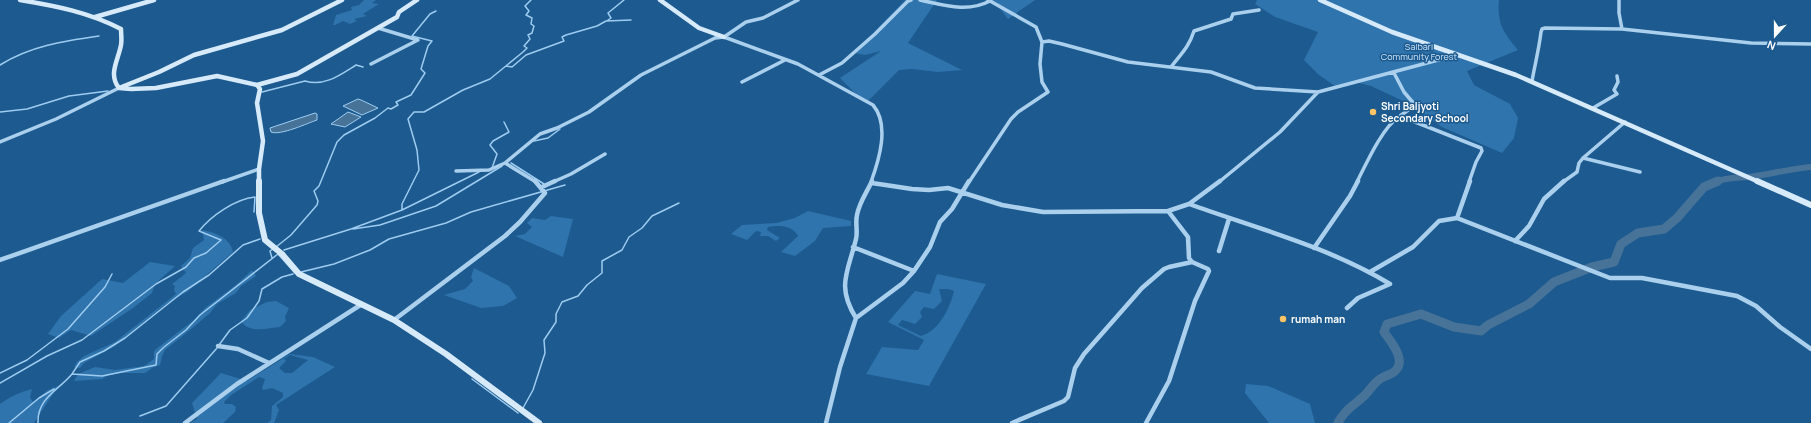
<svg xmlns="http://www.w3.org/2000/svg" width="1811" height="423" viewBox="0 0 1811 423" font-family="Manrope,sans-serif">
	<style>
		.green { fill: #2f74ad; fill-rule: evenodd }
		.water { fill: #477399; stroke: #9eccf0 }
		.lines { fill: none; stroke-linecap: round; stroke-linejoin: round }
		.stream { stroke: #9eccf0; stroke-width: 1.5 }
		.river-far1 { stroke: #477399; stroke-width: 6 }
		.river { stroke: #477399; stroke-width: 9 }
		.street-far1 { stroke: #aad0ee; stroke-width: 3.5 }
		.street { stroke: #aad0ee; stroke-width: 4.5 }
		.secondary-far1 { stroke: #d7eafa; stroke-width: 4.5 }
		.secondary { stroke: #d7eafa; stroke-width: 6 }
		.poi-dot { fill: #fec468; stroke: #1c5a8f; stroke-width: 1.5 }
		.labels { text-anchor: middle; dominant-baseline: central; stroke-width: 3; stroke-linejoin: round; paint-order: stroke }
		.far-park-label { font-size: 9px; fill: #d0e7fa; stroke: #1c5a8f }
		.poi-label { font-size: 10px; font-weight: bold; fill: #fff; stroke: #1c5a8f; text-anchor: start }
	</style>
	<rect width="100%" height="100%" fill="#1c5a8f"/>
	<!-- green -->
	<path class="green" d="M 364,0 L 376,0 L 372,3 L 379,4 L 363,14 L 367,16 L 354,19 L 357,21 L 350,24 L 343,21 L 335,25 L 333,25 L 336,15 L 352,10 L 351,7 L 359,5 Z
		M 905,0 L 937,0 L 908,43 L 962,70 L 938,72 L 912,69 L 899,70 L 868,101 L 858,96 L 840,78 L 881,51 L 865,55 L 854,53 Z
		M 984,0 L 1035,0 L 1008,19 L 995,2 Z
		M 1257,0 L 1499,0 C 1497,24 1503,32 1518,50 L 1467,71 L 1474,85 L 1510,104 L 1518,118 L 1514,138 L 1502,153 L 1442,127 L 1405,102 L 1371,86 L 1355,82 L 1335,86 L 1319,75 L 1304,60 L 1318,32 L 1275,17 L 1255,4 Z
		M 808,211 L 851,221 L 851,226 L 823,228 L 815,241 L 795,256 L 781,252 L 798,236 C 792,225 779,225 768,227 L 767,230 L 780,238 L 776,241 L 768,236 L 760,236 L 761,232 L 756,231 L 747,240 L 731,234 L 742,225 L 776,223 L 795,218 Z
		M 551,216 L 573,219 L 563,257 L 515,236 L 525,234 L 532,227 L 527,223 L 532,218 L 545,220 Z
		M 202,230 C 214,232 230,237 233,252 L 187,292 L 166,304 L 115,346 L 84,363 L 80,368 L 74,367 L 77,362 L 84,356 L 115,342 L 176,294 L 174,290 L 175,286 L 172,284 L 185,274 L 186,272 L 183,270 L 181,266 L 190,258 L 193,248 L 204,240 Z
		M 150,262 L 175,266 L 155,284 L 152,293 L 133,308 L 91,336 L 71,330 L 59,338 L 48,334 L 61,316 L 102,279 L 123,283 Z
		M 474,268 L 509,286 L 517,298 L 503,306 L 481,308 L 444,295 L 465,289 L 473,281 L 471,277 Z
		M 251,271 L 253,271 L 256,276 L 241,286 L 236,293 L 217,304 L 210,313 L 190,330 L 165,350 L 162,356 L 160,365 L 152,368 L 145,373 L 120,373 L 109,375 L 102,379 L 74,381 L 78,374 L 95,367 L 115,370 L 144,366 L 154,359 L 154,352 L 156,349 L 194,320 L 205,308 L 236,285 Z
		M 937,274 L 986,284 L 929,386 L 866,374 L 882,347 L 918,350 L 924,340 L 888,322 L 915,291 L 930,294 ZM 939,289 L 948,289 L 954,291 C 950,308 939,331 921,336 L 898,325 L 902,320 L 915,324 L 922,317 L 920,312 L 924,307 L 934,309 L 942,301 Z
		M 276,301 L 289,308 L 285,317 L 286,321 L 280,327 C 268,328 249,334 241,321 L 250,310 L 267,302 Z
		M 290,354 L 313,357 L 335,367 L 276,405 L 279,410 L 274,423 L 267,423 L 271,420 L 272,406 L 283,397 L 283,393 L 272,388 L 263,390 L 262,388 L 265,379 L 259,377 L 231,395 L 224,402 L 225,404 L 232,404 L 236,407 L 235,412 L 223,423 L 190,423 L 197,419 L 192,403 L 221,373 L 247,381 ZM 290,355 L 308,360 L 292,373 L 285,373 L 279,368 L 286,361 L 284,359 Z
		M 1246,384 L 1268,386 L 1310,404 L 1315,423 L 1269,423 L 1245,393 Z
		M 58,386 L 34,423 L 0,423 L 0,404 C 11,396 20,392 32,389 L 30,397 L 33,402 L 48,390 Z"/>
	<!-- water -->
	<path class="water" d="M 358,99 L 361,100 L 378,108 L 362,115 L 343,106 Z
		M 348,112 L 361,117 L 345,127 L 331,124 Z
		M 315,113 L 317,114 L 317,120 C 308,123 280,136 271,132 L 270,128 Z"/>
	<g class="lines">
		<!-- stream -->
		<path class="stream" d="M 608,20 L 611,18 L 608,13 L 624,0
			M 0,65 C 30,46 64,41 99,36
			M 506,66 L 512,67 L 526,55 L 564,41 L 562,37 L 566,35 L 597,26 L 606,21 L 631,20
			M 262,92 L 305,81 C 324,87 340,75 356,65 L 363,67
			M 0,112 L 27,109 L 69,96 L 108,91
			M 534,141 L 548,138 L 560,129
			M 511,163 L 544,184
			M 492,168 L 497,154 L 490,145 L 493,141 L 509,132 L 504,122
			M 402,210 L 479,172
			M 353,229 L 380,225 L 436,206 L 502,166
			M 276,247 L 291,235 L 317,205 L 318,201 L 314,191 L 319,186 L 337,142 L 344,135 L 375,118 L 388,108 L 391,109 L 398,105 L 396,102 L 411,95 L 425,73 L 421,69 L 428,46 L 432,41 L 412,36 L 430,14 L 436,11
			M 284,250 L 351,229 L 402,210 L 402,204 L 419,170 L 417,150 L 408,119 L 414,112 L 424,112 L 463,90 L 490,79 L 523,52 L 527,48 L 524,46 L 530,39 L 528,35 L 532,33 L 534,26 L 531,24 L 532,18 L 526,15 L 529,11 L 525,6 L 531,0
			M 272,258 L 270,251 L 273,249
			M 301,272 L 334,264 L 370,250 L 389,239 L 446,223 L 471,212 L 565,185
			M 219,345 L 230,330 L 247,318 L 259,301 L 262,289 L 282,277 L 293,274
			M 0,373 L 27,360 L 68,329 L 105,287 L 112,274
			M 72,374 L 80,362 L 104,351 L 125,338 L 183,292 L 209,275 L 243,245 L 260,239
			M 472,379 L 518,413
			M 0,383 L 47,356 L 82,340 L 156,284 L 186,267 L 194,258 L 206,253 L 221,240 L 199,231 C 211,216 235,199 255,197 L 254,212
			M 523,408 L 533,390 L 545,353 L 544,340 L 556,322 L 556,314 L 562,302 L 578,296 L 587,285 L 602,273 L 602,261 L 622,250 L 629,237 L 642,228 L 652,216 L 679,203
			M 140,416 L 166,406 L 217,348
			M 9,423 L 39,398 L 54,389
			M 38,423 C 37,398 59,390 72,374 L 102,376 L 156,365 L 157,354 L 164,347 L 186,330 L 200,315 L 278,254 L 295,273"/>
		<!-- river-far1 -->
		<path class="river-far1" d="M 1715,182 C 1727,177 1737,178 1749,177 C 1770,174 1790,169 1811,167"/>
		<!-- river -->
		<path class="river" d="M 1338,423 C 1344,410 1355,405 1365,395 C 1370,390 1374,383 1380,379 C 1384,376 1390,375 1394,372 C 1408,361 1391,342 1384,332 L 1387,324 L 1421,314 L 1454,327 L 1481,331 L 1488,325 L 1529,304 L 1554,282 L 1592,267 L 1614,262 L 1621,244 L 1638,233 L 1664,229 L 1677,218 L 1704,187 L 1718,181"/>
		<!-- street-far1 -->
		<path class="street-far1" d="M 920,0 C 944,5 967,13 990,1 L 988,0
			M 1619,0 L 1619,13 L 1622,29
			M 724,37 L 798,64 L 873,105 C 890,125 879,160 871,182
			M 1042,42 L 1049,41 L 1062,44 L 1128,62 L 1211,72 L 1255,88 L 1318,92
			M 371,64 L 418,40 L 378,28
			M 1171,67 C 1181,54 1189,47 1194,31 L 1231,19 L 1233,14 L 1259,10
			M 1394,73 L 1404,92 L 1415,105 L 1400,116 L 1481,148 L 1482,151 L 1476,162 L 1469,182
			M 819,75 L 842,63 L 875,34 L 908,1 L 911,0
			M 1532,81 C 1535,64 1539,49 1541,32 L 1542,29 L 1545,28 L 1622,29 L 1751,43 L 1811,44
			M 742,82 L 785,60
			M 1593,108 L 1617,94 L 1614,90 L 1618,82 L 1617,76
			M 0,142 L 56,119 L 119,88
			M 1583,158 L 1640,172
			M 456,171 L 489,170 L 505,163
			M 222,182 L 259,169
			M 536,182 L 505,163 L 540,134 L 557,128 L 589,112 L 641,75 L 715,38 L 724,37 L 746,22 L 763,18 L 798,0
			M 553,182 L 571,174 L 605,154
			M 969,182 L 1011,119 L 1018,112 L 1048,92 L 1042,82 L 1040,64 L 1042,42 L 1036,27 L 990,1 L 991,0
			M 1219,182 L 1280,132 L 1318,92 L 1457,55
			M 1357,182 C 1366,164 1383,126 1400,116
			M 1563,182 L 1577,172 L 1579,163 L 1583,158 L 1625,122"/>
		<!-- street -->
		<path class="street" d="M 1220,181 L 1189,204 C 1256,228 1329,247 1390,284 L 1358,298 L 1347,308
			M 872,183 L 912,189 L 929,190 L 948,188 L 1002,205 L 1043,212 L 1168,211 L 1189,204
			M 542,187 L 555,181
			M 1168,211 L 1188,237 L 1189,258 L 1192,262
			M 1457,218 L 1470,181
			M 1515,241 L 1529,226 L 1544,199 L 1564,181
			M 853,247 L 914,271
			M 1314,248 L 1350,196 L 1358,181
			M 1219,251 L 1229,219
			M 0,260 L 224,181
			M 1370,272 L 1413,247 L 1439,221 L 1457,218 L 1610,278 L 1642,278 L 1737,296 L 1756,306 L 1780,327 L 1811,349
			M 856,318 L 903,283 L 914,271 L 930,247 L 940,222 L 952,209 L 969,181
			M 394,320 L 505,236 L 520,222 L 545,193 L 535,181
			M 218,346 L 238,349 L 269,363
			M 185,423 L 237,384 L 362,304
			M 826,423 L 840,367 L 856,318 C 836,286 848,272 856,239 C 858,231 855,223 857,215 C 859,203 867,192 872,181
			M 1012,423 L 1064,401 L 1068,397 L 1075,368 L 1084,354 L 1142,288 L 1164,269 L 1169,267 L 1192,262 L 1208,269 L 1209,271 L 1195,301 L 1169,381 L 1146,423"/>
		<!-- secondary-far1 -->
		<path class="secondary-far1" d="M 20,0 C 56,6 88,12 121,29 C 121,34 122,40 121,45 C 118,61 108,74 119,88 L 131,89 L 156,88 L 217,76 L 257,85 L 260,89 L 257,103 L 263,141 L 259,169 L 259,182
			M 660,0 L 699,28 L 724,37
			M 1320,0 L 1392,32 L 1516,75 L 1759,182
			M 95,17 L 154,0
			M 257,85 L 297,74 L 397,17 L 399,12 L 417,0
			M 119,88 L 159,72 L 194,55 L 282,30 L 342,0"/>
		<!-- secondary -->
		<path class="secondary" d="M 259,181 L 259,213 L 265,240 L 282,254 L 299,274 L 394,320 L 446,354 L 539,423
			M 1757,181 L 1811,205"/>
	</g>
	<!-- markers -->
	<g class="poi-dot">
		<circle cx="1373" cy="112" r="4"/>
		<circle cx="1283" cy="319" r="4"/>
	</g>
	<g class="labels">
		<!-- far-park labels -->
		<g class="far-park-label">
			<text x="1419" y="46">Salbari<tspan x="1419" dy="10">Community Forest</tspan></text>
		</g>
		<!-- poi labels -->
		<g class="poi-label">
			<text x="1381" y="106">Shri Baljyoti<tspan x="1381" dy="12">Secondary School</tspan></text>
			<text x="1291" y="319">rumah man</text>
		</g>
	</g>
	<!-- north arrow -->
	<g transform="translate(1775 36) rotate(201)" stroke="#1c5a8f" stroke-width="3" paint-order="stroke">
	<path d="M0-3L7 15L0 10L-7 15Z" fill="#ffffff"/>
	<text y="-6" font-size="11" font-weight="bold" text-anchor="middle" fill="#ffffff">N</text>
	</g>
</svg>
